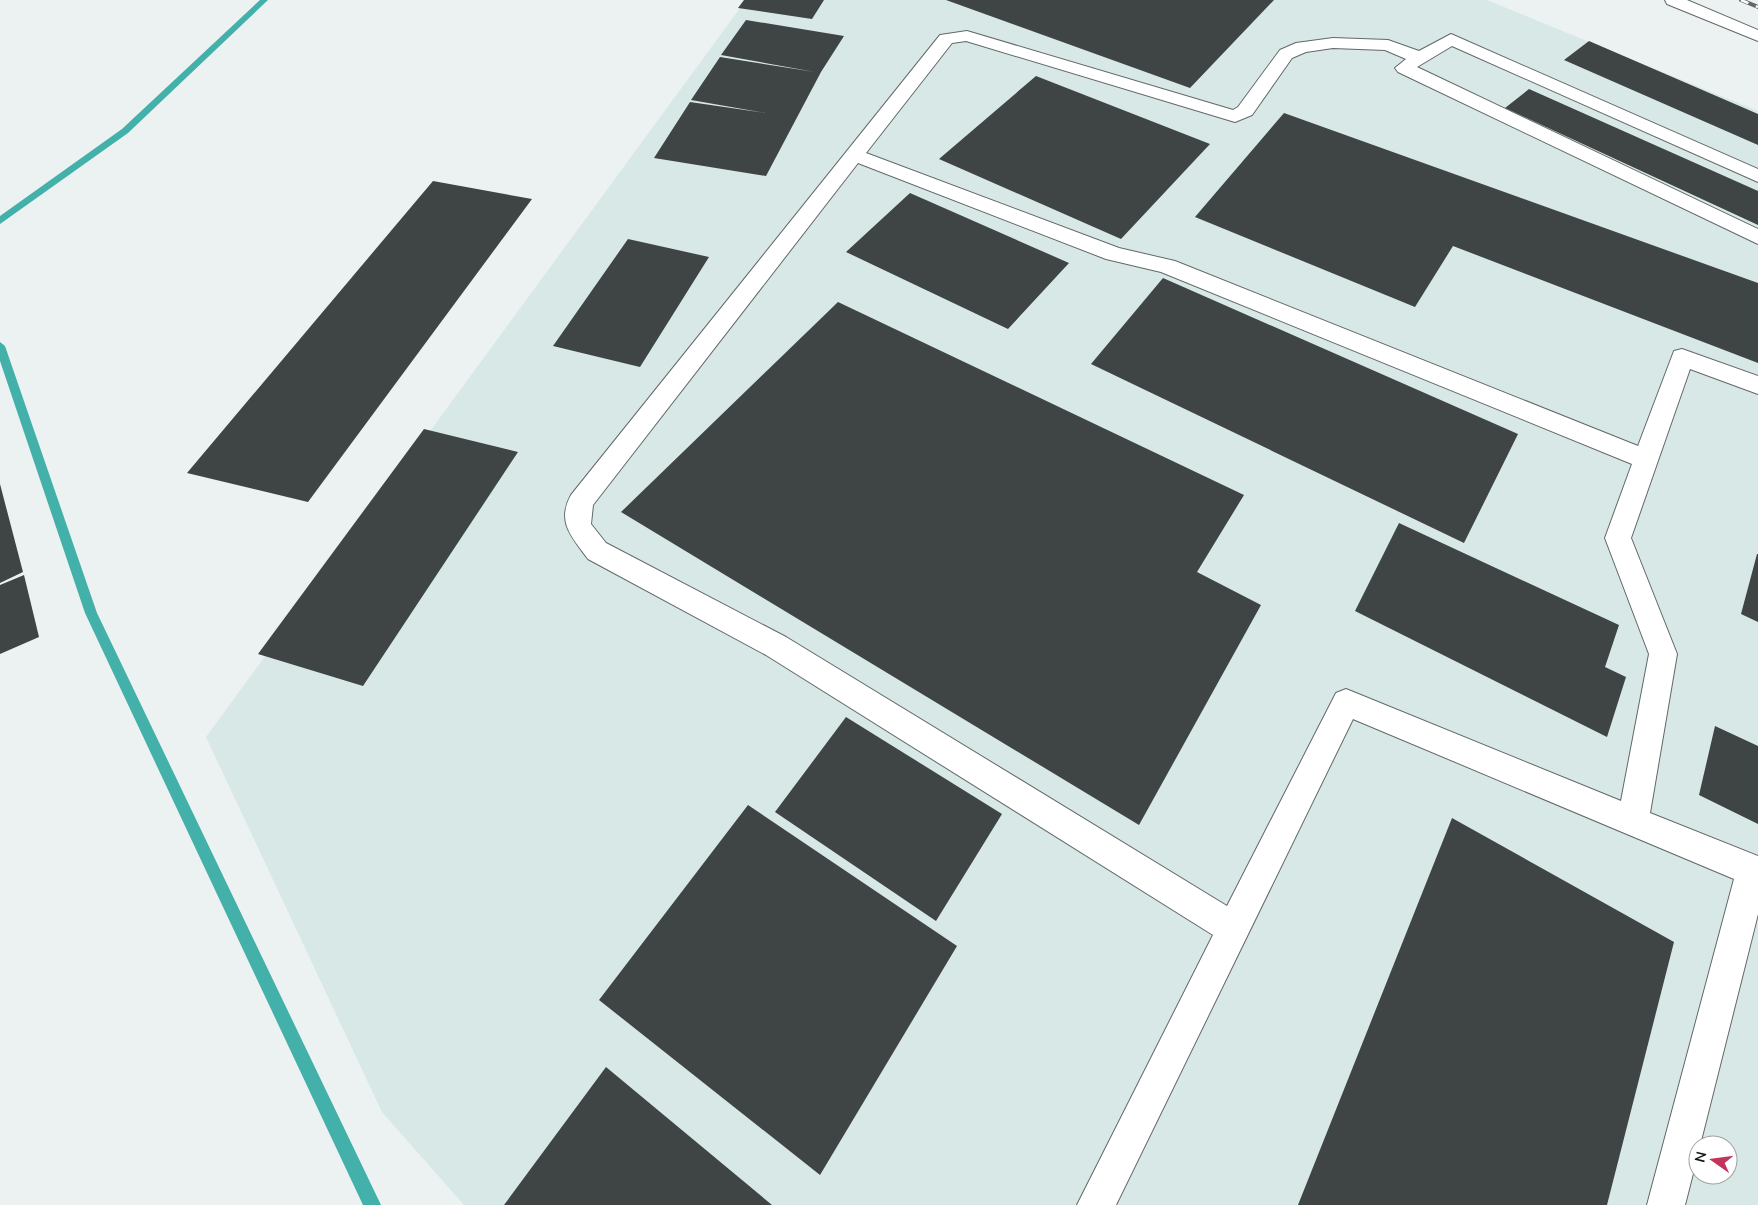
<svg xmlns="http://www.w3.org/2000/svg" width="1758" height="1205" viewBox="0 0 1758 1205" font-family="Mulish,sans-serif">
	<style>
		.built { fill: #d7e8e6; fill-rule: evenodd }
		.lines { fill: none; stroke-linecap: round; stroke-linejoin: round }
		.stream { fill: #43b0a9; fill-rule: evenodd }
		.building { fill: #3f4444 }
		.minor-casing { stroke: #626868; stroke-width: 2 }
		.minor { fill: #fff; fill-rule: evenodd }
		.rail-casing { stroke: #636766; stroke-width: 4 }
		.rail { stroke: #fff; stroke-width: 2.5; stroke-dasharray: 8; stroke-linecap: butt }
	</style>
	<rect width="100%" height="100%" fill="#ebf2f1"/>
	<!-- built -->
	<path class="built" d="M 746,0 L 1487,0 L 1758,111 L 1758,1205 L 464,1205 L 382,1112 L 206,737 ZM 1698,1145 L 1728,1145 L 1728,1175 L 1698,1175 Z"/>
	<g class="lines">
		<!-- stream -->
		<path class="stream" d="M 260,0 L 268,0 L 128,133 L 0,224 L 0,216 L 122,129 Z
			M 0,342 L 5,346 L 97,613 L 381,1205 L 363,1205 L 85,613 L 0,361 Z"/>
	</g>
	<!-- building -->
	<path class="building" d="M 744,0 L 824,0 L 812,19 L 738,8 Z
		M 946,0 L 1274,0 L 1190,88 Z
		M 746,20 L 844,36 L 821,72 L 766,176 L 654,158 L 690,102 L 766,113 L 691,100 L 720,57 L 815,72 L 721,55 Z
		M 1589,41 L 1758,114 L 1758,145 L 1564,60 Z
		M 1036,76 L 1210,144 L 1121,239 L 939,159 Z
		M 1529,89 L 1758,191 L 1758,225 L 1505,108 Z
		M 1284,113 L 1758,283 L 1758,363 L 1453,246 L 1415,307 L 1195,217 Z
		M 433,181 L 532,199 L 308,502 L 187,473 Z
		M 910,193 L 1069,263 L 1008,329 L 846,252 Z
		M 628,239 L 709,257 L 640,367 L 553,346 Z
		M 1163,278 L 1518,434 L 1464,543 L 1091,364 Z
		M 838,302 L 1244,495 L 1197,572 L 1261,605 L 1139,825 L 621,512 Z
		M 424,429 L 518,452 L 363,686 L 258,654 Z
		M 0,484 L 23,572 L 0,583 Z
		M 1399,523 L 1619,625 L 1605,667 L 1626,677 L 1607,737 L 1355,611 Z
		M 1757,554 L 1758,554 L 1758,622 L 1741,614 Z
		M 24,575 L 39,637 L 0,654 L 0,585 Z
		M 846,717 L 1002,814 L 936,921 L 775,812 Z
		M 1715,726 L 1758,746 L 1758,824 L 1699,795 Z
		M 748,805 L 957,946 L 820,1175 L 599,1000 Z
		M 1452,818 L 1674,942 L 1607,1205 L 1298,1205 Z
		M 606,1067 L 772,1205 L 504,1205 Z"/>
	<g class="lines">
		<defs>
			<path id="minor" d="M 1665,0 L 1687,0 L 1758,30 L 1758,41 L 1667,4 Z
				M 967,31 L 1233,110 L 1238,107 L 1280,50 L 1296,43 L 1333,38 L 1388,40 L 1419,51 L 1451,34 L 1758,169 L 1758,182 L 1452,46 L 1417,67 L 1758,229 L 1758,244 L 1398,72 L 1395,68 L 1406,59 L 1385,50 L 1333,48 L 1306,52 L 1292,58 L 1252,115 L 1235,122 L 966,41 L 952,43 L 866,153 L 1119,248 L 1175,261 L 1638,446 L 1674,351 L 1682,349 L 1758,376 L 1758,394 L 1690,369 L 1631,538 L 1677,654 L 1650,813 L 1758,856 L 1758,914 L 1700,1145 L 1698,1145 L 1698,1154 L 1685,1205 L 1647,1205 L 1734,879 L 1353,719 L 1116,1205 L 1077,1205 L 1213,935 L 766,655 L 588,559 C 572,537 556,522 571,495 L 940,35 ZM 858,163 L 1106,259 L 1161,272 L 1632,464 L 1605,538 L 1649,654 L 1621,801 L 1346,689 L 1336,693 L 1227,906 L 786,637 L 606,543 L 591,524 L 593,505 Z"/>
		</defs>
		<!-- minor casing -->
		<use href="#minor" class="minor-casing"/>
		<!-- minor -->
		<use href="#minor" class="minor"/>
		<defs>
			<path id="rail" d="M 1741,0 L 1758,7"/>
		</defs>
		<!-- rail casing -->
		<use href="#rail" class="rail-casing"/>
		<!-- rail -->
		<use href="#rail" class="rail"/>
	</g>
	<!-- north arrow -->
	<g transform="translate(1713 1160) rotate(284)"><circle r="24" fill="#ffffff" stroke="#a1a1a1"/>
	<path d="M0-4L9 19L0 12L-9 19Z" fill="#c3345c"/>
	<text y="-8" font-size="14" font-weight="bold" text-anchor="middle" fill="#131515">N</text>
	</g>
</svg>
